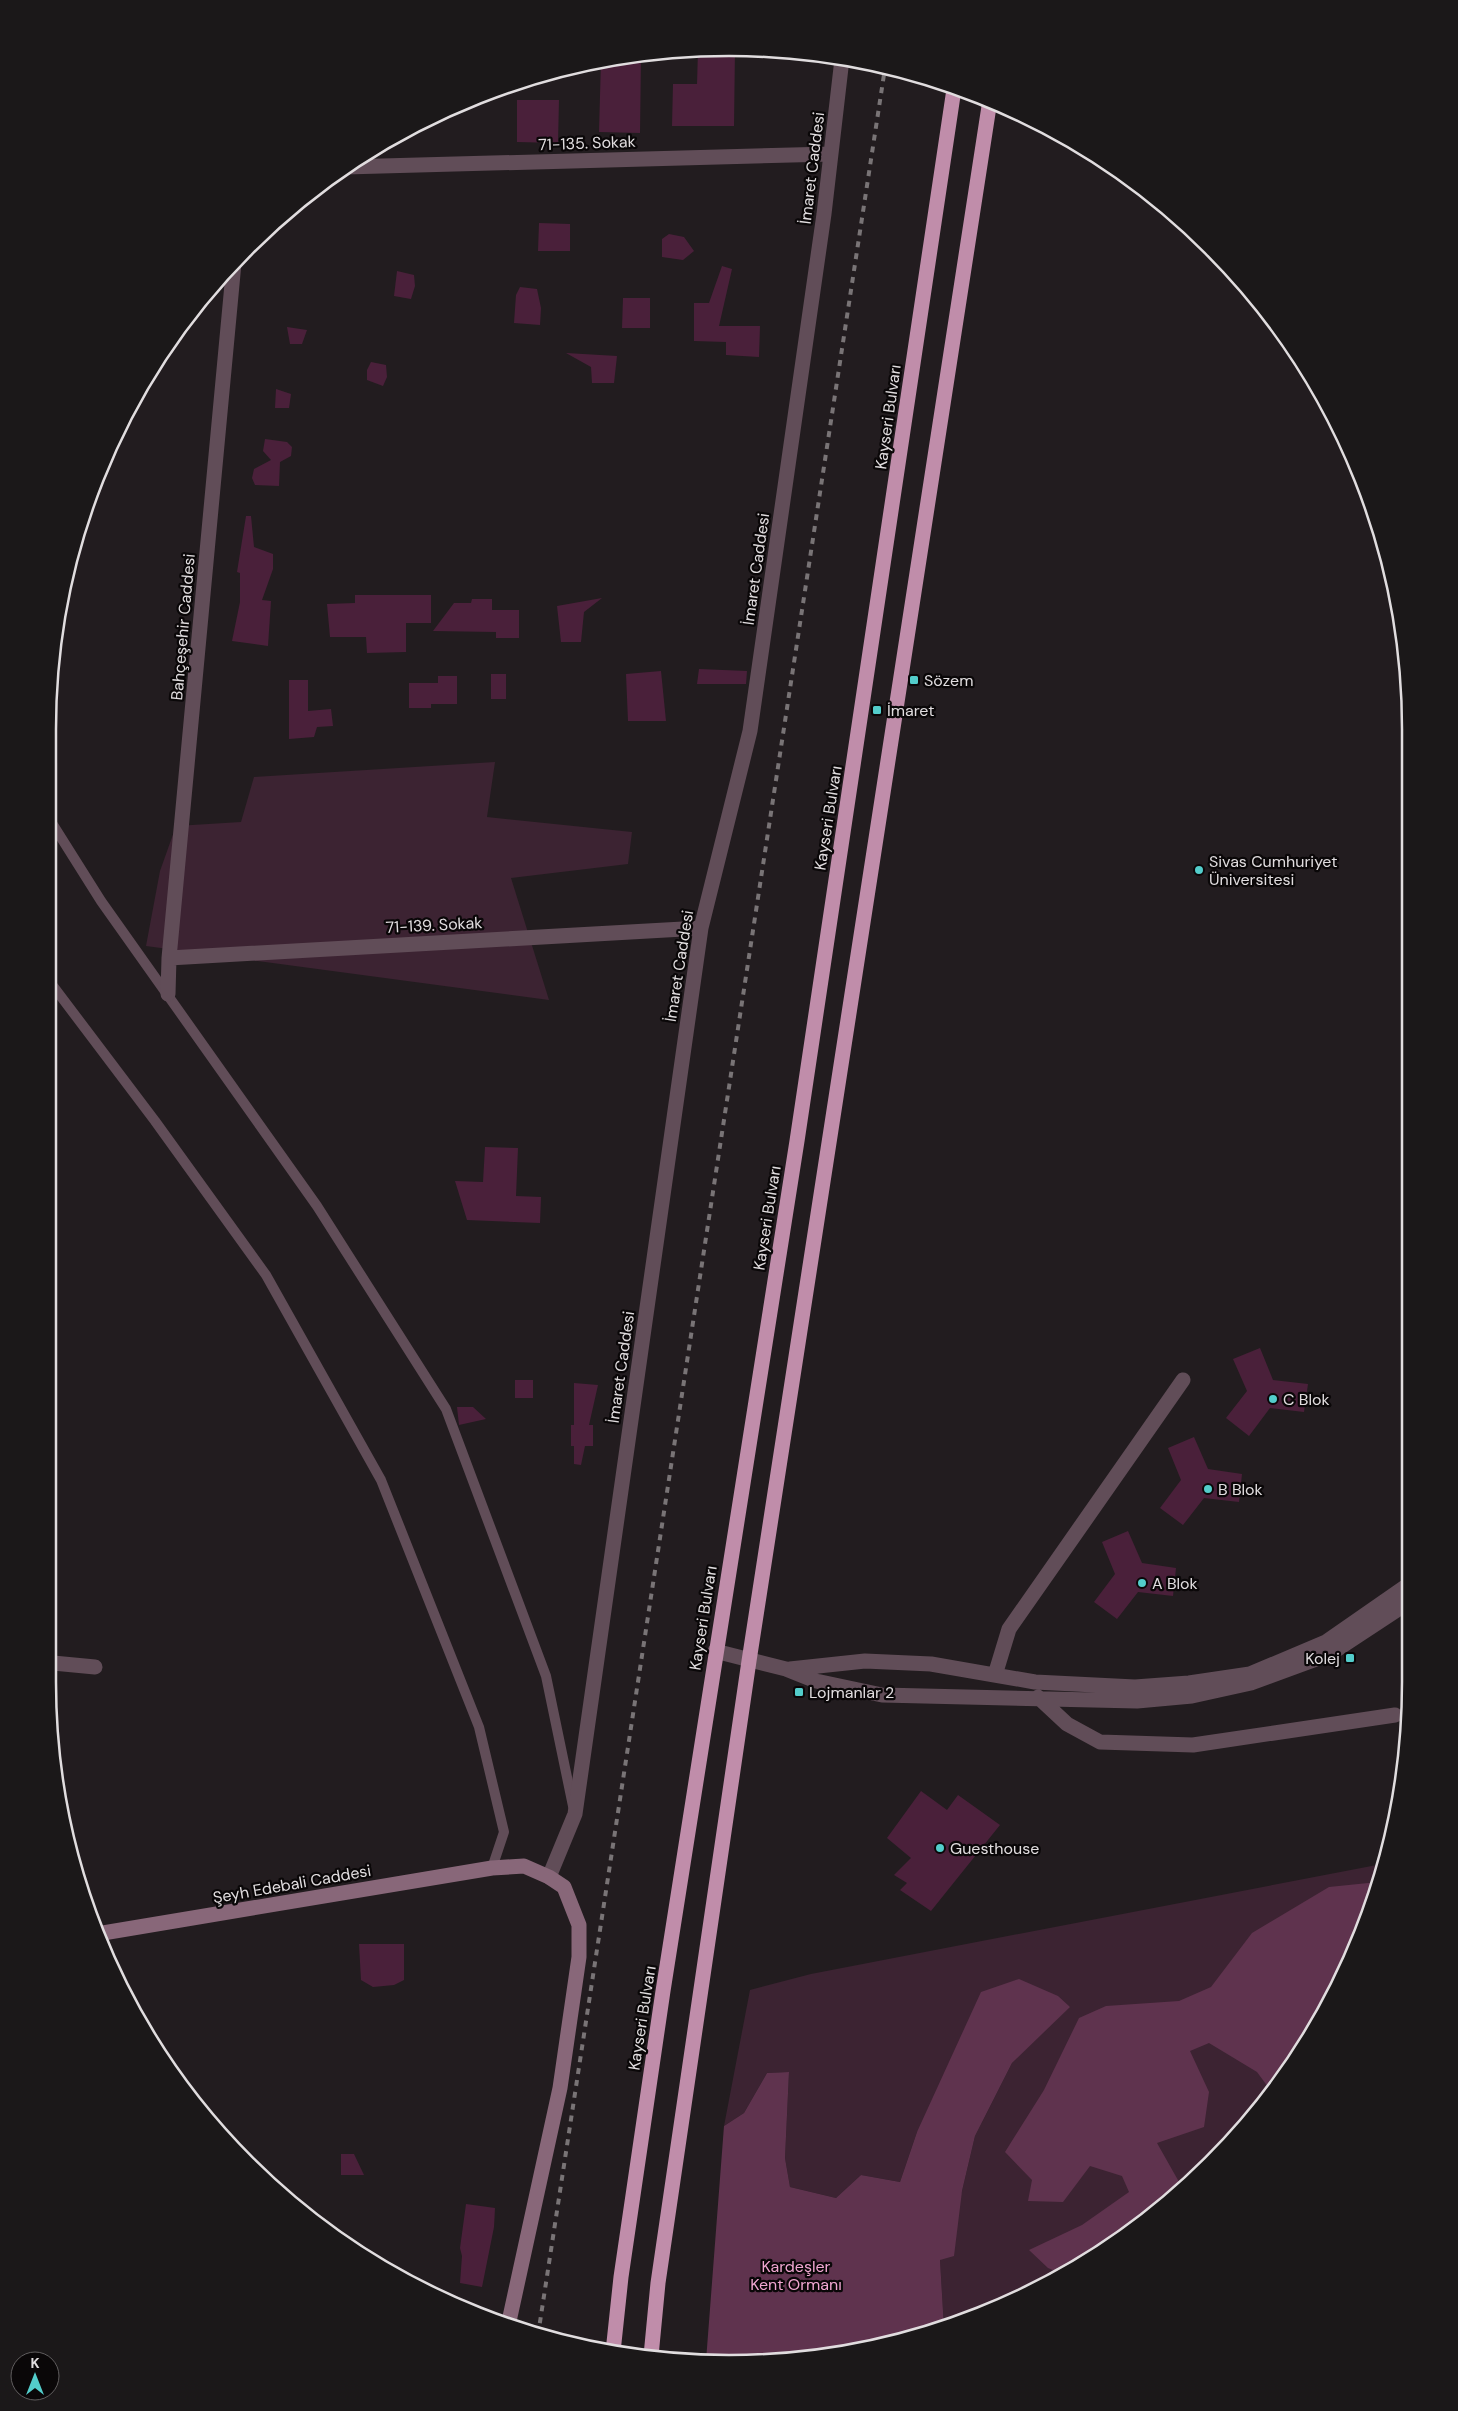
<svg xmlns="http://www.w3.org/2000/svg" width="1458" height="2411" viewBox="0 0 1458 2411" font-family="'DM Sans',sans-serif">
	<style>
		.green { fill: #3c2332 }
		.forest { fill: #5f334e }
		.building { fill: #4a203a }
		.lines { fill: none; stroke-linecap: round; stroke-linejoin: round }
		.lane { stroke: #614d58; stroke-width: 10 }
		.street { stroke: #614d58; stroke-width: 15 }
		.secondary { stroke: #886779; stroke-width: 15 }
		.highway { stroke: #c08daa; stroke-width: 15 }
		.rail { stroke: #797476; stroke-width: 4; stroke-dasharray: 6 6; stroke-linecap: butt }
		.poi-dot { fill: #53cdcb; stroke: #0a0708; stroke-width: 2 }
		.labels { text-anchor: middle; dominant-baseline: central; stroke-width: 4.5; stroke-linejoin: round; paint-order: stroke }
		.street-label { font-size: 16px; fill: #e1dddf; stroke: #0a0708 }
		.poi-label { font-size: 16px; fill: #e1dddf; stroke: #0a0708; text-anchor: start }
		.park-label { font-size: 16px; fill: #f1a7d2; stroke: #0a0708 }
		.rim { fill: none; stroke: #e1dddf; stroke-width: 2.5 }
	</style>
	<rect width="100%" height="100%" fill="#221c1f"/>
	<!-- green -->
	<path class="green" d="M 495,762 L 487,817 L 632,832 L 628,864 L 511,878 L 549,1000 L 146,946 L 160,871 L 176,826 L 241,822 L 254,777 Z
		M 1382,1864 L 1374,1901 L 1295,2061 L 1211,2164 L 1144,2223 L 1031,2293 L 948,2327 L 944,2328 L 940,2260 L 962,2191 L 975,2136 L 1012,2063 L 1070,2006 L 917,2132 L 900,2182 L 861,2175 L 836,2198 L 790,2187 L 785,2158 L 789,2072 L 767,2073 L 744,2113 L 724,2126 L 750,1990 L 811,1974 Z"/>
	<!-- forest -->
	<path class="forest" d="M 1378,1882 L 1374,1901 L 1295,2061 L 1271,2091 L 1257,2072 L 1209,2043 L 1190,2051 L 1209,2092 L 1204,2127 L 1157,2143 L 1183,2189 L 1144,2223 L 1062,2274 L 1048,2268 L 1029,2250 L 1082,2225 L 1129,2192 L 1122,2176 L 1090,2166 L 1063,2202 L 1028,2201 L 1032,2180 L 1005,2152 L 1044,2090 L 1079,2018 L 1106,2006 L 1179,2001 L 1211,1987 L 1252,1933 L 1329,1887 Z
		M 1019,1979 L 1058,1996 L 1070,2007 L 1012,2063 L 975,2136 L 962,2191 L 954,2256 L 940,2260 L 944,2328 C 866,2346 787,2369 706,2361 L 724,2126 L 744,2113 L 767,2073 L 789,2072 L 785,2158 L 790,2187 L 836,2198 L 861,2175 L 900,2182 L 917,2132 L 981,1992 Z"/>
	<!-- building -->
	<path class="building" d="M 729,48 L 735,48 L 734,126 L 672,126 L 673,84 L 697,84 L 698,51 Z
		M 641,56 L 640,133 L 599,132 L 601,60 Z
		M 517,100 L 559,100 L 558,143 L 517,142 Z
		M 539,223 L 570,224 L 570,251 L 538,251 Z
		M 669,234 L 684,237 L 694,251 L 683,260 L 662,257 L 662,239 Z
		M 722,266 L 732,269 L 719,326 L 760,326 L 759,357 L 726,355 L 726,342 L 694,341 L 694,303 L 709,303 Z
		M 397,271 L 414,275 L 415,286 L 411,299 L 394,296 Z
		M 520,287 L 537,289 L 541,308 L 540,325 L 514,323 L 516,295 Z
		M 623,298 L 650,298 L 650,328 L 622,328 Z
		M 287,327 L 307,330 L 302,344 L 290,344 Z
		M 566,353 L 617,356 L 614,383 L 592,383 L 591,367 Z
		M 371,362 L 386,365 L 387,377 L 383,386 L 367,380 L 367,370 Z
		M 276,389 L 291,394 L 289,408 L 275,408 Z
		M 265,439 L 287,442 L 292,447 L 291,456 L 280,462 L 279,486 L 255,485 L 252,478 L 254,469 L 271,460 L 263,451 Z
		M 246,516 L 251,516 L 254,547 L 273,554 L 273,569 L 262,600 L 271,601 L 268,646 L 232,641 L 240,602 L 240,573 L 237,572 Z
		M 355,595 L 431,595 L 431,623 L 406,623 L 406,652 L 367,653 L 366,637 L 330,637 L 327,604 L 355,603 Z
		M 602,598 L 584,612 L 581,642 L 561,642 L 557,606 Z
		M 472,599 L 492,599 L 492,610 L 519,610 L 519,638 L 496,638 L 496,632 L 433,631 L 454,603 L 471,603 Z
		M 699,669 L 747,671 L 746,684 L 697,684 Z
		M 661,671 L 666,721 L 628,721 L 626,674 Z
		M 491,674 L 506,674 L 506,699 L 491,699 Z
		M 438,676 L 457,676 L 457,704 L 431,704 L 431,708 L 409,708 L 409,683 L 438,683 Z
		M 289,680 L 308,680 L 308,711 L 331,709 L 333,726 L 317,727 L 314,737 L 289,739 Z
		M 485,1147 L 518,1148 L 516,1196 L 541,1197 L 540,1223 L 467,1220 L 455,1181 L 483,1182 Z
		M 1260,1348 L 1273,1380 L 1308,1384 L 1304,1412 L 1270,1408 L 1249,1436 L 1226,1418 L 1247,1391 L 1233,1359 Z
		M 515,1380 L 533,1380 L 533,1398 L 515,1398 Z
		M 574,1383 L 598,1385 L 589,1425 L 593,1425 L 593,1446 L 585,1446 L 581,1465 L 574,1464 L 574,1446 L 571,1446 L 571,1425 L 574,1425 Z
		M 457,1407 L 473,1407 L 486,1419 L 459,1425 Z
		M 1194,1437 L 1208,1469 L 1242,1474 L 1239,1502 L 1204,1498 L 1183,1525 L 1160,1508 L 1181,1480 L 1168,1448 Z
		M 1128,1531 L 1142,1563 L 1176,1568 L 1173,1596 L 1138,1592 L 1117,1619 L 1094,1602 L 1115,1574 L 1102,1542 Z
		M 921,1791 L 947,1810 L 958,1795 L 1000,1825 L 931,1911 L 900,1890 L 907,1883 L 894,1875 L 911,1858 L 887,1838 Z
		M 359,1944 L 404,1944 L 404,1980 L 394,1985 L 373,1987 L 361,1980 Z
		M 341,2154 L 354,2154 L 364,2175 L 341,2175 Z
		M 466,2204 L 495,2208 L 494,2227 L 482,2287 L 460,2283 L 462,2256 L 460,2248 Z"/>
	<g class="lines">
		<!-- lane -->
		<path class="lane" d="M 50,820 L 101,901 L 317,1206 L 446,1409 L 546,1676 L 573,1806
			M 50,982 L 155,1121 L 266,1275 L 381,1480 L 479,1727 L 504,1832 L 492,1868"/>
		<!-- street -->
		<path class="street" d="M 345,167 L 831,154
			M 169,958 L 701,928
			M 168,994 L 169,958 L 234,263
			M 715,1651 L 786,1669 L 816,1681 L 882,1695 L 1137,1701 L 1192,1696 L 1251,1683 L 1330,1654 L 1409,1602
			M 53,1663 L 95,1667
			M 790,1669 L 865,1661 L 931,1664 L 1035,1682 L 1135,1687 L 1189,1683 L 1250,1674 L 1326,1642 L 1408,1585
			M 995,1675 L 1009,1629 L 1183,1380
			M 1038,1697 L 1067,1724 L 1100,1742 L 1193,1745 L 1395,1715
			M 549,1877 L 575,1814 L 701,928 L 750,731 L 824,214 L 842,59"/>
		<!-- secondary -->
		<path class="secondary" d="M 97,1934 L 492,1868 L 524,1866 L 549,1877 L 564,1887 L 579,1925 L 579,1957 L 560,2088 L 508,2326"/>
		<!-- highway -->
		<path class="highway" d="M 613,2352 L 621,2277 L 663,1991 L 797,1141 L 954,89
			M 651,2356 L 658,2283 L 749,1661 L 990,100"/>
		<!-- rail -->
		<path class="rail" d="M 538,2335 L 885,68"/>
	</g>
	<!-- markers -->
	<g class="poi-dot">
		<rect x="909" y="675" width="10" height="10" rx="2.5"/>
		<rect x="872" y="705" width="10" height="10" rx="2.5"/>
		<circle cx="1199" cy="870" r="5"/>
		<circle cx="1273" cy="1399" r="5"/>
		<circle cx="1208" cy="1489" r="5"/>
		<circle cx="1142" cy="1583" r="5"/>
		<rect x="1345" y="1653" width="10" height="10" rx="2.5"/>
		<rect x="794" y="1687" width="10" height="10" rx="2.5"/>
		<circle cx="940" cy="1848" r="5"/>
	</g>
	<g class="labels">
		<!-- street labels -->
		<g class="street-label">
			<text transform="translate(587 143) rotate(-2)">71-135. Sokak</text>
			<text transform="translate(812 168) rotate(-83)">İmaret Caddesi</text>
			<text transform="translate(888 417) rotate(-82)">Kayseri Bulvarı</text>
			<text transform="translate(756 569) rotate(-82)">İmaret Caddesi</text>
			<text transform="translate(183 627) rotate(-85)">Bahçeşehir Caddesi</text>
			<text transform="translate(828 818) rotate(-81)">Kayseri Bulvarı</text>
			<text transform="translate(434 925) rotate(-3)">71-139. Sokak</text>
			<text transform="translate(679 966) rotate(-81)">İmaret Caddesi</text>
			<text transform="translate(767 1218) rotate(-81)">Kayseri Bulvarı</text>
			<text transform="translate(621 1367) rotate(-82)">İmaret Caddesi</text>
			<text transform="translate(703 1618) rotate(-81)">Kayseri Bulvarı</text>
			<text transform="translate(292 1884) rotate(-10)">Şeyh Edebali Caddesi</text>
			<text transform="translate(642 2018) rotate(-81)">Kayseri Bulvarı</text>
		</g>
		<!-- poi labels -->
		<g class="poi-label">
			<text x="924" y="680">Sözem</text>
			<text x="887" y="710">İmaret</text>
			<text x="1209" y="861">Sivas Cumhuriyet<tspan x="1209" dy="18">Üniversitesi</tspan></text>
			<text x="1283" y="1399">C Blok</text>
			<text x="1218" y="1489">B Blok</text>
			<text x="1152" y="1583">A Blok</text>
			<text x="1340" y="1658" text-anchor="end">Kolej</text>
			<text x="809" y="1692">Lojmanlar 2</text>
			<text x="950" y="1848">Guesthouse</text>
		</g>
		<!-- park labels -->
		<g class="park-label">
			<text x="796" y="2266">Kardeşler<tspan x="796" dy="18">Kent Ormanı</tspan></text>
		</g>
	</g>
	<!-- crop -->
	<path d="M0 0H1458V2411H0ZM729 56H729A673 673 0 0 1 1402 729V1682A673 673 0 0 1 729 2355H729A673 673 0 0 1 56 1682V729A673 673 0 0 1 729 56Z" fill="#1b1819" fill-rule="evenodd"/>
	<path class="rim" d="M729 56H729A673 673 0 0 1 1402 729V1682A673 673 0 0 1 729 2355H729A673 673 0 0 1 56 1682V729A673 673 0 0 1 729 56Z"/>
	<!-- north arrow -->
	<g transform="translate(35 2376)"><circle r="24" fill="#0a0708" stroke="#605d5e"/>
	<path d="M0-4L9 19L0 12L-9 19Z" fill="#53cdcb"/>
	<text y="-8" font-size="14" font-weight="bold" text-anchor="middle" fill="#e1dddf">K</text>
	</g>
</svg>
